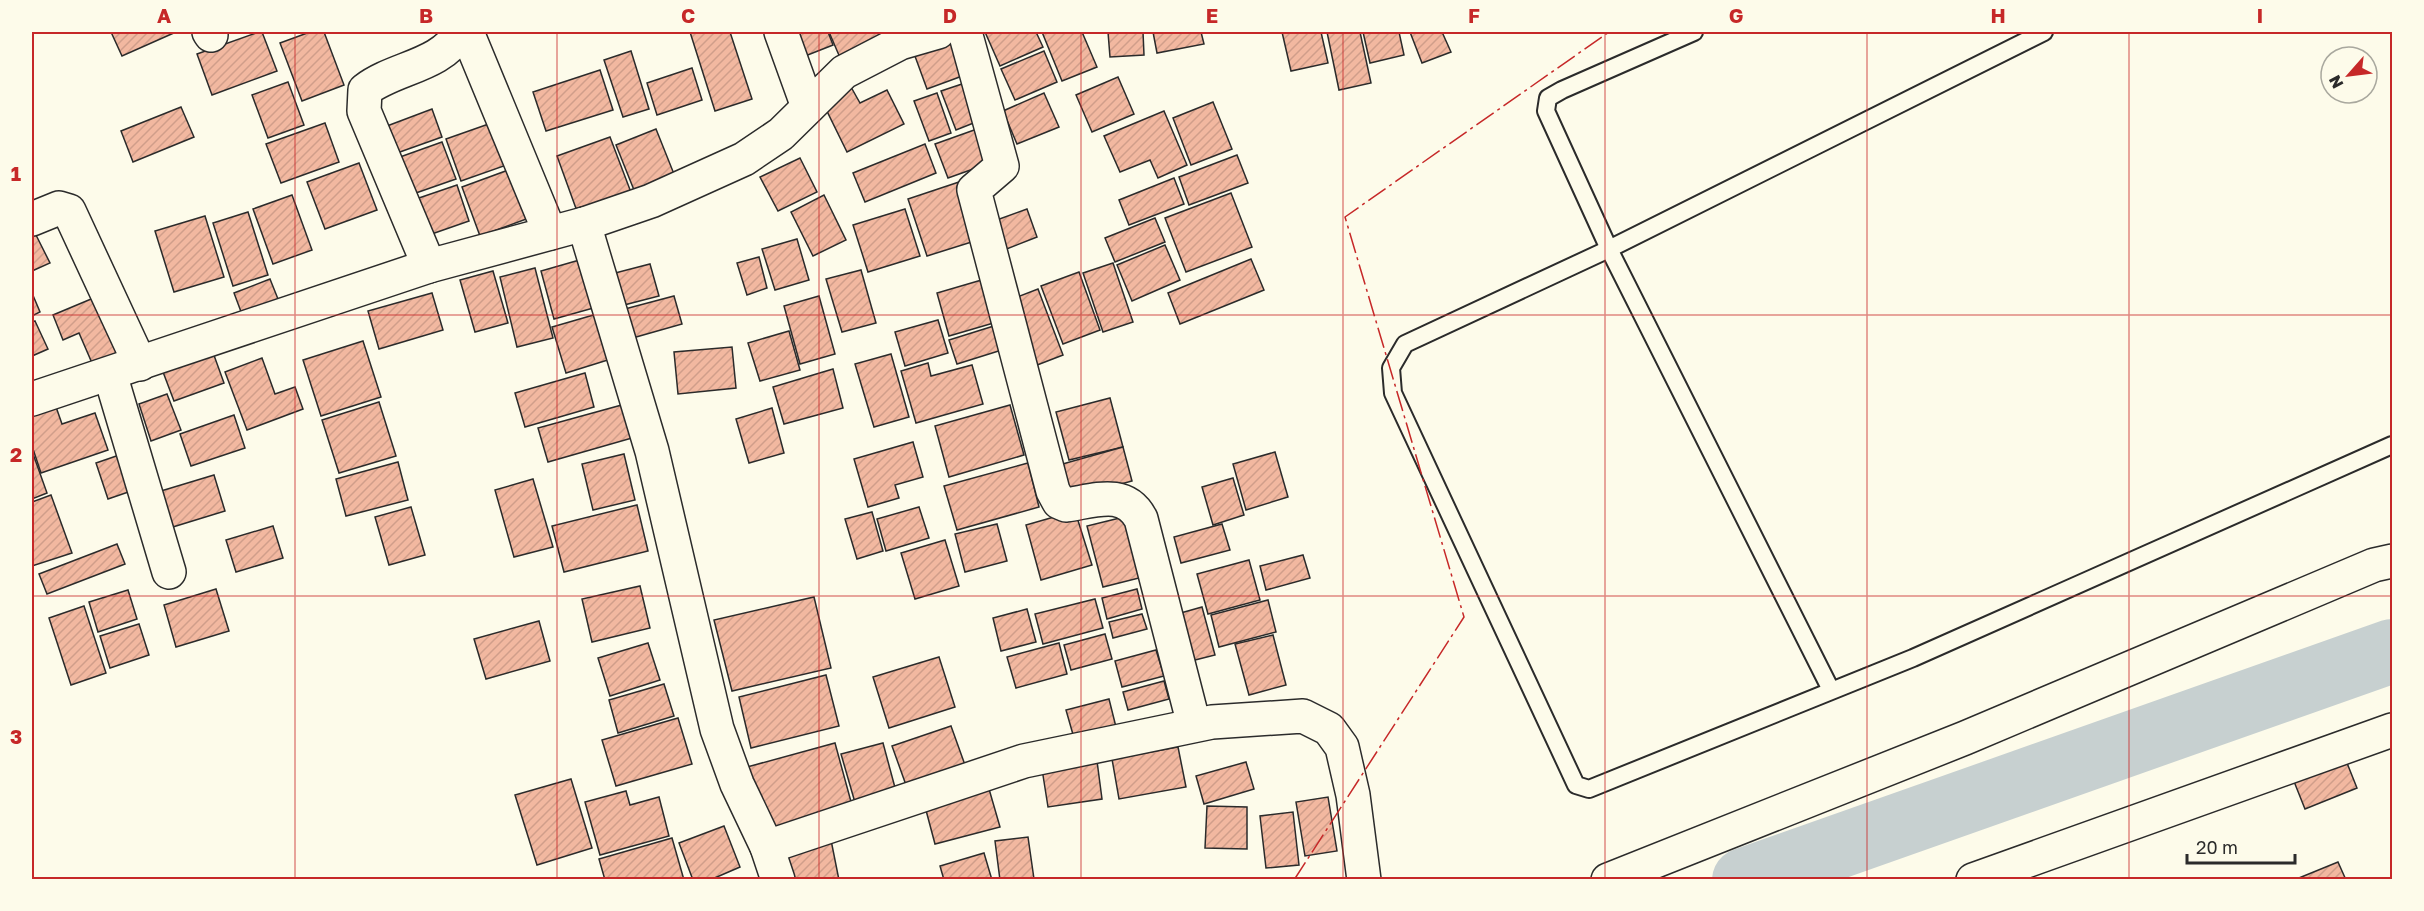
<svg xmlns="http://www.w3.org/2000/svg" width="2424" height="911" font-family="'Golos Text',sans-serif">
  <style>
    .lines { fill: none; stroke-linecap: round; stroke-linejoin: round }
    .river { stroke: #c7d0d0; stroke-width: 64 }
    .building { fill: url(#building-hatch); stroke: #2b2b2b; stroke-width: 1.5 }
    .service-casing { stroke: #2b2b2b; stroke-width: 20 }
    .minor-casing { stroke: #2b2b2b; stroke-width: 36 }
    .service { stroke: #fdfbea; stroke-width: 16 }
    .minor { stroke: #fdfbea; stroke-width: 33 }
    .power { stroke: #c62828; stroke-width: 1.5; stroke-dasharray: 21 4.5 3 4.5; stroke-linecap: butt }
    .grid { fill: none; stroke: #c62828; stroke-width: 1.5; stroke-opacity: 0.55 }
    .neatline { fill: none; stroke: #c62828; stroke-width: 2 }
    .grid-label { font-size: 20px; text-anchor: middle; font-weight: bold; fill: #c62828 }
  </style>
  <defs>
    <pattern id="building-hatch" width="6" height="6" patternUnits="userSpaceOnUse" patternTransform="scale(1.5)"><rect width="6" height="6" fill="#f2b8a0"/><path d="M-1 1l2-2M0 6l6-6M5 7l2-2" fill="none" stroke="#d09e8a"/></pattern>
  </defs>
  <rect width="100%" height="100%" fill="#fdfbea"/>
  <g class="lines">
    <polyline class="river" points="1744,880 2392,651"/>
  </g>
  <g class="building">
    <polygon points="111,32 176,32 122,56"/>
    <polygon points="259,32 262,32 277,71 212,95 197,54"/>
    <polygon points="310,32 324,32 344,85 302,101 280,43"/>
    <polygon points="690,32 730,32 752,99 715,111"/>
    <polygon points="784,32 828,32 833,45 795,60"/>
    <polygon points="829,32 888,32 841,60"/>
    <polygon points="985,32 1036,32 1043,47 1000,66"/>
    <polygon points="1042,32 1082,32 1097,67 1062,81"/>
    <polygon points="1108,32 1143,32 1144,55 1110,57"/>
    <polygon points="1153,32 1201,32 1204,44 1157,53"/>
    <polygon points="1282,32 1321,32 1328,63 1291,71"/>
    <polygon points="1327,32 1360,32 1371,83 1339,90"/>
    <polygon points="1363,32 1399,32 1404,55 1370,63"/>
    <polygon points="1410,32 1442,32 1451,52 1422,63"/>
    <polygon points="950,34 965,75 927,89 912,48"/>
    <polygon points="631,51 649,109 623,117 604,60"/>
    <polygon points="1044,51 1057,82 1015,100 1001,69"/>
    <polygon points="692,68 702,100 657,115 647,83"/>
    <polygon points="600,70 613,110 546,131 533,92"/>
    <polygon points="1118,77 1134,114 1092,132 1076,95"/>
    <polygon points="288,82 304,125 268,138 252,95"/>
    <polygon points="962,84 976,122 956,130 941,91"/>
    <polygon points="851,87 860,103 887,90 904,124 847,152 822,101"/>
    <polygon points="937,93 951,133 929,141 914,101"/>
    <polygon points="1044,93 1059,127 1017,144 1003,111"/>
    <polygon points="1213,102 1232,149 1191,165 1173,118"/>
    <polygon points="181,107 194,137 133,162 121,131"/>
    <polygon points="432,109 442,137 397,153 387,126"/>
    <polygon points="1164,111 1187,165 1158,178 1150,160 1120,172 1104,136"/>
    <polygon points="500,120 515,162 461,181 446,139"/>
    <polygon points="325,123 339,162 281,183 266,144"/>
    <polygon points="656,129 676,179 636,195 616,145"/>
    <polygon points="977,129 990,163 948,178 935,144"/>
    <polygon points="610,137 632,195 578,214 557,156"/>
    <polygon points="442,142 456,179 413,194 400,157"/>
    <polygon points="925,144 936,173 865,202 853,173"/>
    <polygon points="1237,155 1248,183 1189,205 1179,177"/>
    <polygon points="800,158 817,192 778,211 760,177"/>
    <polygon points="359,163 377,210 325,229 307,182"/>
    <polygon points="511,169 529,218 480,236 462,187"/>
    <polygon points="1174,178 1184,204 1129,225 1119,200"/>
    <polygon points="959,182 978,240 927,256 908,199"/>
    <polygon points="457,185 469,221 426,236 413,200"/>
    <polygon points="1231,193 1252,247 1186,272 1165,218"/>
    <polygon points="292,195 312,250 273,264 253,209"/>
    <polygon points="824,195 846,240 813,256 791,212"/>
    <polygon points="905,209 920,256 868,272 853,225"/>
    <polygon points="1027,209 1037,237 1004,250 994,221"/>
    <polygon points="248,212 268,275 233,286 213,223"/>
    <polygon points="205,216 224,277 174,292 155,231"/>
    <polygon points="1155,218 1165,242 1115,262 1105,238"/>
    <polygon points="35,233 50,263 32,271 32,234"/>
    <polygon points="797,239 809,280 775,290 762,249"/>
    <polygon points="1165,245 1180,280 1132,301 1117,265"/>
    <polygon points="759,257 767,288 747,295 737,263"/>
    <polygon points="583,259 597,307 554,319 541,271"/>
    <polygon points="1251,259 1264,290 1180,324 1168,293"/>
    <polygon points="1113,263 1133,322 1103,332 1083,273"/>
    <polygon points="650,264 659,296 624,305 615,273"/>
    <polygon points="535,268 553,338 517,347 500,277"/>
    <polygon points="861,270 876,323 842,332 826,279"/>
    <polygon points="493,271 508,323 475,332 460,280"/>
    <polygon points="1079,272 1100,330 1063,344 1041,286"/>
    <polygon points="270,279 280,304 243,317 234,293"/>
    <polygon points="985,279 997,322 949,336 937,293"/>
    <polygon points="1038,289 1063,355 1032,367 1007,301"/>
    <polygon points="32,293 40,312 32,316"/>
    <polygon points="432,293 443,330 379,349 368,311"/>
    <polygon points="103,294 126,349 92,363 79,333 63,340 53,315"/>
    <polygon points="674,296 682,324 629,339 621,310"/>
    <polygon points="819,296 835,354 800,364 784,306"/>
    <polygon points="597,314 611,359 566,373 552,327"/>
    <polygon points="938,320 948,353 905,366 895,332"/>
    <polygon points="35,321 48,349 32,356 32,322"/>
    <polygon points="997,325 1005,349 957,364 949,340"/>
    <polygon points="789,331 800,370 760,381 748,343"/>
    <polygon points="363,341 381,397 321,416 303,360"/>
    <polygon points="211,347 224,383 174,401 160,364"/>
    <polygon points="732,347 736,388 678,394 674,352"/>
    <polygon points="891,354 909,417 874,427 855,364"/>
    <polygon points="262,358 275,394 295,387 303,409 247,430 225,372"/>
    <polygon points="928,363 931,376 972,365 983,404 916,423 901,371"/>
    <polygon points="833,369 843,408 784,424 773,387"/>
    <polygon points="585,373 594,407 525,427 515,393"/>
    <polygon points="167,394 181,430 151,441 139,404"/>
    <polygon points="1110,398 1123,447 1069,460 1056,412"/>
    <polygon points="379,402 396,456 339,473 322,420"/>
    <polygon points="629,403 639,436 548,462 538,428"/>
    <polygon points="55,404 62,424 95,413 108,450 41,473 32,446 32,412"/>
    <polygon points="1010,405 1024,455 949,477 935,426"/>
    <polygon points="772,408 784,453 749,463 736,419"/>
    <polygon points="234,415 245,448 191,466 180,434"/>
    <polygon points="913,442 923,477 895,485 899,498 868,507 854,459"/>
    <polygon points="1123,447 1132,481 1069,498 1059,465"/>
    <polygon points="32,451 47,493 32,499"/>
    <polygon points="128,452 140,488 108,499 96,463"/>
    <polygon points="1275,452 1288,497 1246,510 1233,464"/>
    <polygon points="624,454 635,500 593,510 582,464"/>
    <polygon points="398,462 408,500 346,516 336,479"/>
    <polygon points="1028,463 1039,507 957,530 944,486"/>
    <polygon points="214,475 225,511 163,530 151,494"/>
    <polygon points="1233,478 1244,515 1213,525 1202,487"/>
    <polygon points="533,479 553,547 514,557 495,490"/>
    <polygon points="51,495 72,553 32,566 32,502"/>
    <polygon points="637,505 648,551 564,572 552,526"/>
    <polygon points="411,507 425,555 389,565 375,517"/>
    <polygon points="919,507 929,538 886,551 877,519"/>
    <polygon points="1075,511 1092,565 1041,580 1026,525"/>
    <polygon points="872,512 883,551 857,559 845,519"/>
    <polygon points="1128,516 1143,577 1103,587 1087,526"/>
    <polygon points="997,524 1007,561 965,572 955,534"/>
    <polygon points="1222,524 1230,550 1181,563 1174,537"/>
    <polygon points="273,526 283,558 236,572 226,540"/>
    <polygon points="945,540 959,586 915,599 901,553"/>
    <polygon points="117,544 125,564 47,594 39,574"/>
    <polygon points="1303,555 1310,578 1266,590 1260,566"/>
    <polygon points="1249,560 1260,600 1208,614 1197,574"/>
    <polygon points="640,586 650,628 592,642 582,599"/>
    <polygon points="216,589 229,631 176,647 164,605"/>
    <polygon points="1137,589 1142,609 1107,619 1102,598"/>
    <polygon points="128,590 137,619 98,632 89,602"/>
    <polygon points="814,597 831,668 732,691 714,620"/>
    <polygon points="1095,599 1103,628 1043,644 1035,614"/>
    <polygon points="1268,600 1276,632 1219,647 1211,615"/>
    <polygon points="84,606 106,673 71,685 49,618"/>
    <polygon points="1202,607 1215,655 1183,663 1170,616"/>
    <polygon points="1027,609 1036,642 1001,651 993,618"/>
    <polygon points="1142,614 1147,629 1113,638 1109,622"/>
    <polygon points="539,621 550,661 486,679 474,639"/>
    <polygon points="139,624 149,655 110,668 100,636"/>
    <polygon points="1105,634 1112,659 1071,670 1064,645"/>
    <polygon points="1273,635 1286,685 1249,695 1235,644"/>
    <polygon points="648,643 660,680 610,696 598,658"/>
    <polygon points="1059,643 1067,674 1016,688 1007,657"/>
    <polygon points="1156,650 1164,676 1122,687 1115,661"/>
    <polygon points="939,657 955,707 889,728 873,677"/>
    <polygon points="826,675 839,726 751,748 739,697"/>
    <polygon points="1164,681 1169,699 1128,710 1123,692"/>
    <polygon points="664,684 674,716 618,733 609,700"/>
    <polygon points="1109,699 1116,727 1074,738 1066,710"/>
    <polygon points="678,718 692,764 616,786 602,740"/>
    <polygon points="951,726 965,765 906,785 892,746"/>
    <polygon points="835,743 853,809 764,832 747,767"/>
    <polygon points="883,743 897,795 856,806 841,754"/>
    <polygon points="1178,747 1186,787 1119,799 1112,759"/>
    <polygon points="2343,753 2357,788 2305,809 2291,774"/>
    <polygon points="1097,761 1102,799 1048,807 1042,769"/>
    <polygon points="1246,762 1254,789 1204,804 1196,776"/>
    <polygon points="571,779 592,848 537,865 515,795"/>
    <polygon points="987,782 1000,827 935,844 923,799"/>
    <polygon points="626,791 630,805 659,797 669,836 600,855 585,802"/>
    <polygon points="1328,797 1337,851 1305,856 1296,802"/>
    <polygon points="1207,806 1247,807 1247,849 1205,848"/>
    <polygon points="1293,812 1299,865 1266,868 1260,816"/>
    <polygon points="724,826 740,867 710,880 693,880 679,843"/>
    <polygon points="830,835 839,880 792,880 785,844"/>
    <polygon points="1028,837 1034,879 1000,880 995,841"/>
    <polygon points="672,838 684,880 605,880 599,859"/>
    <polygon points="984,853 992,880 944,880 940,866"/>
    <polygon points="2338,862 2346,880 2294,880"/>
  </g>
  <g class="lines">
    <g class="service-casing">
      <g id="service">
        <polyline points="1694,32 1562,90 1548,98 1546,111 1609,249 1831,690"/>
        <polyline points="2044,32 1609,249 1405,344 1391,368 1393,393 1576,785 1589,789 1913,658 2392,445"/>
      </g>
    </g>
    <g class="minor-casing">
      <g id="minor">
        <polyline points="209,32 211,35"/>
        <polyline points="467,32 550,233"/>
        <polyline points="781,32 808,107"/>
        <path d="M965 32 1002 166 974 190 1053 491 1059 502 1066 505C1094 501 1125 488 1141 519L1194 725"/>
        <polyline points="32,219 59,208 69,211 140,364"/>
        <polyline points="584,224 652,451 717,729 737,784 767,847 778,880"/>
        <path d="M429 266 364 111 365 90C395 67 440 67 461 32"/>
        <polyline points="110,374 169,572"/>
        <polyline points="32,399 429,266 584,224 651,201 744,159 781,134 844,72 900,43 938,32"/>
        <polyline points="767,847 1024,761 1212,722 1303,716 1329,729 1342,747 1353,795 1364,880"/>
        <polyline points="1608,880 1965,738 2374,565 2392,561"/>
        <polyline points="1973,880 2392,730"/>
      </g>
    </g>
    <use href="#service" class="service"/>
    <use href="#minor" class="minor"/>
    <polyline class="power" points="1294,880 1464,617 1345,217 1609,32"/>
  </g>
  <path class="grid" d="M295 32V880M557 32V880M819 32V880M1081 32V880M1343 32V880M1605 32V880M1867 32V880M2129 32V880M32 315H2392M32 596H2392"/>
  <rect width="2424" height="911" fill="none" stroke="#fdfbea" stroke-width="66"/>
  <g transform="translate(2349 75) rotate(242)"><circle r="28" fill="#fdfbea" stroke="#a9a89e" stroke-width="1.5"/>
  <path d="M0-4.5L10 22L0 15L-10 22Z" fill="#c62828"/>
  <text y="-9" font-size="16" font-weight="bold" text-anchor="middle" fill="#2b2b2b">N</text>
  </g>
  <path d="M2187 854v9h108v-9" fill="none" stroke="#2b2b2b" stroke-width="3"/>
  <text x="2196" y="854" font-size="18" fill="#2b2b2b" stroke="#fdfbea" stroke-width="4.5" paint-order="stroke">20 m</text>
  <rect x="33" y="33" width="2358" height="845" class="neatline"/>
  <g class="grid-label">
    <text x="164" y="23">A</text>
    <text x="426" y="23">B</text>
    <text x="688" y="23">C</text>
    <text x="950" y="23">D</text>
    <text x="1212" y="23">E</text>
    <text x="1474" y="23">F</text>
    <text x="1736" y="23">G</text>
    <text x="1998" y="23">H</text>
    <text x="2260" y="23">I</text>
    <text x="16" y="181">1</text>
    <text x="16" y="462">2</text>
    <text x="16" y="744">3</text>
  </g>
</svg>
